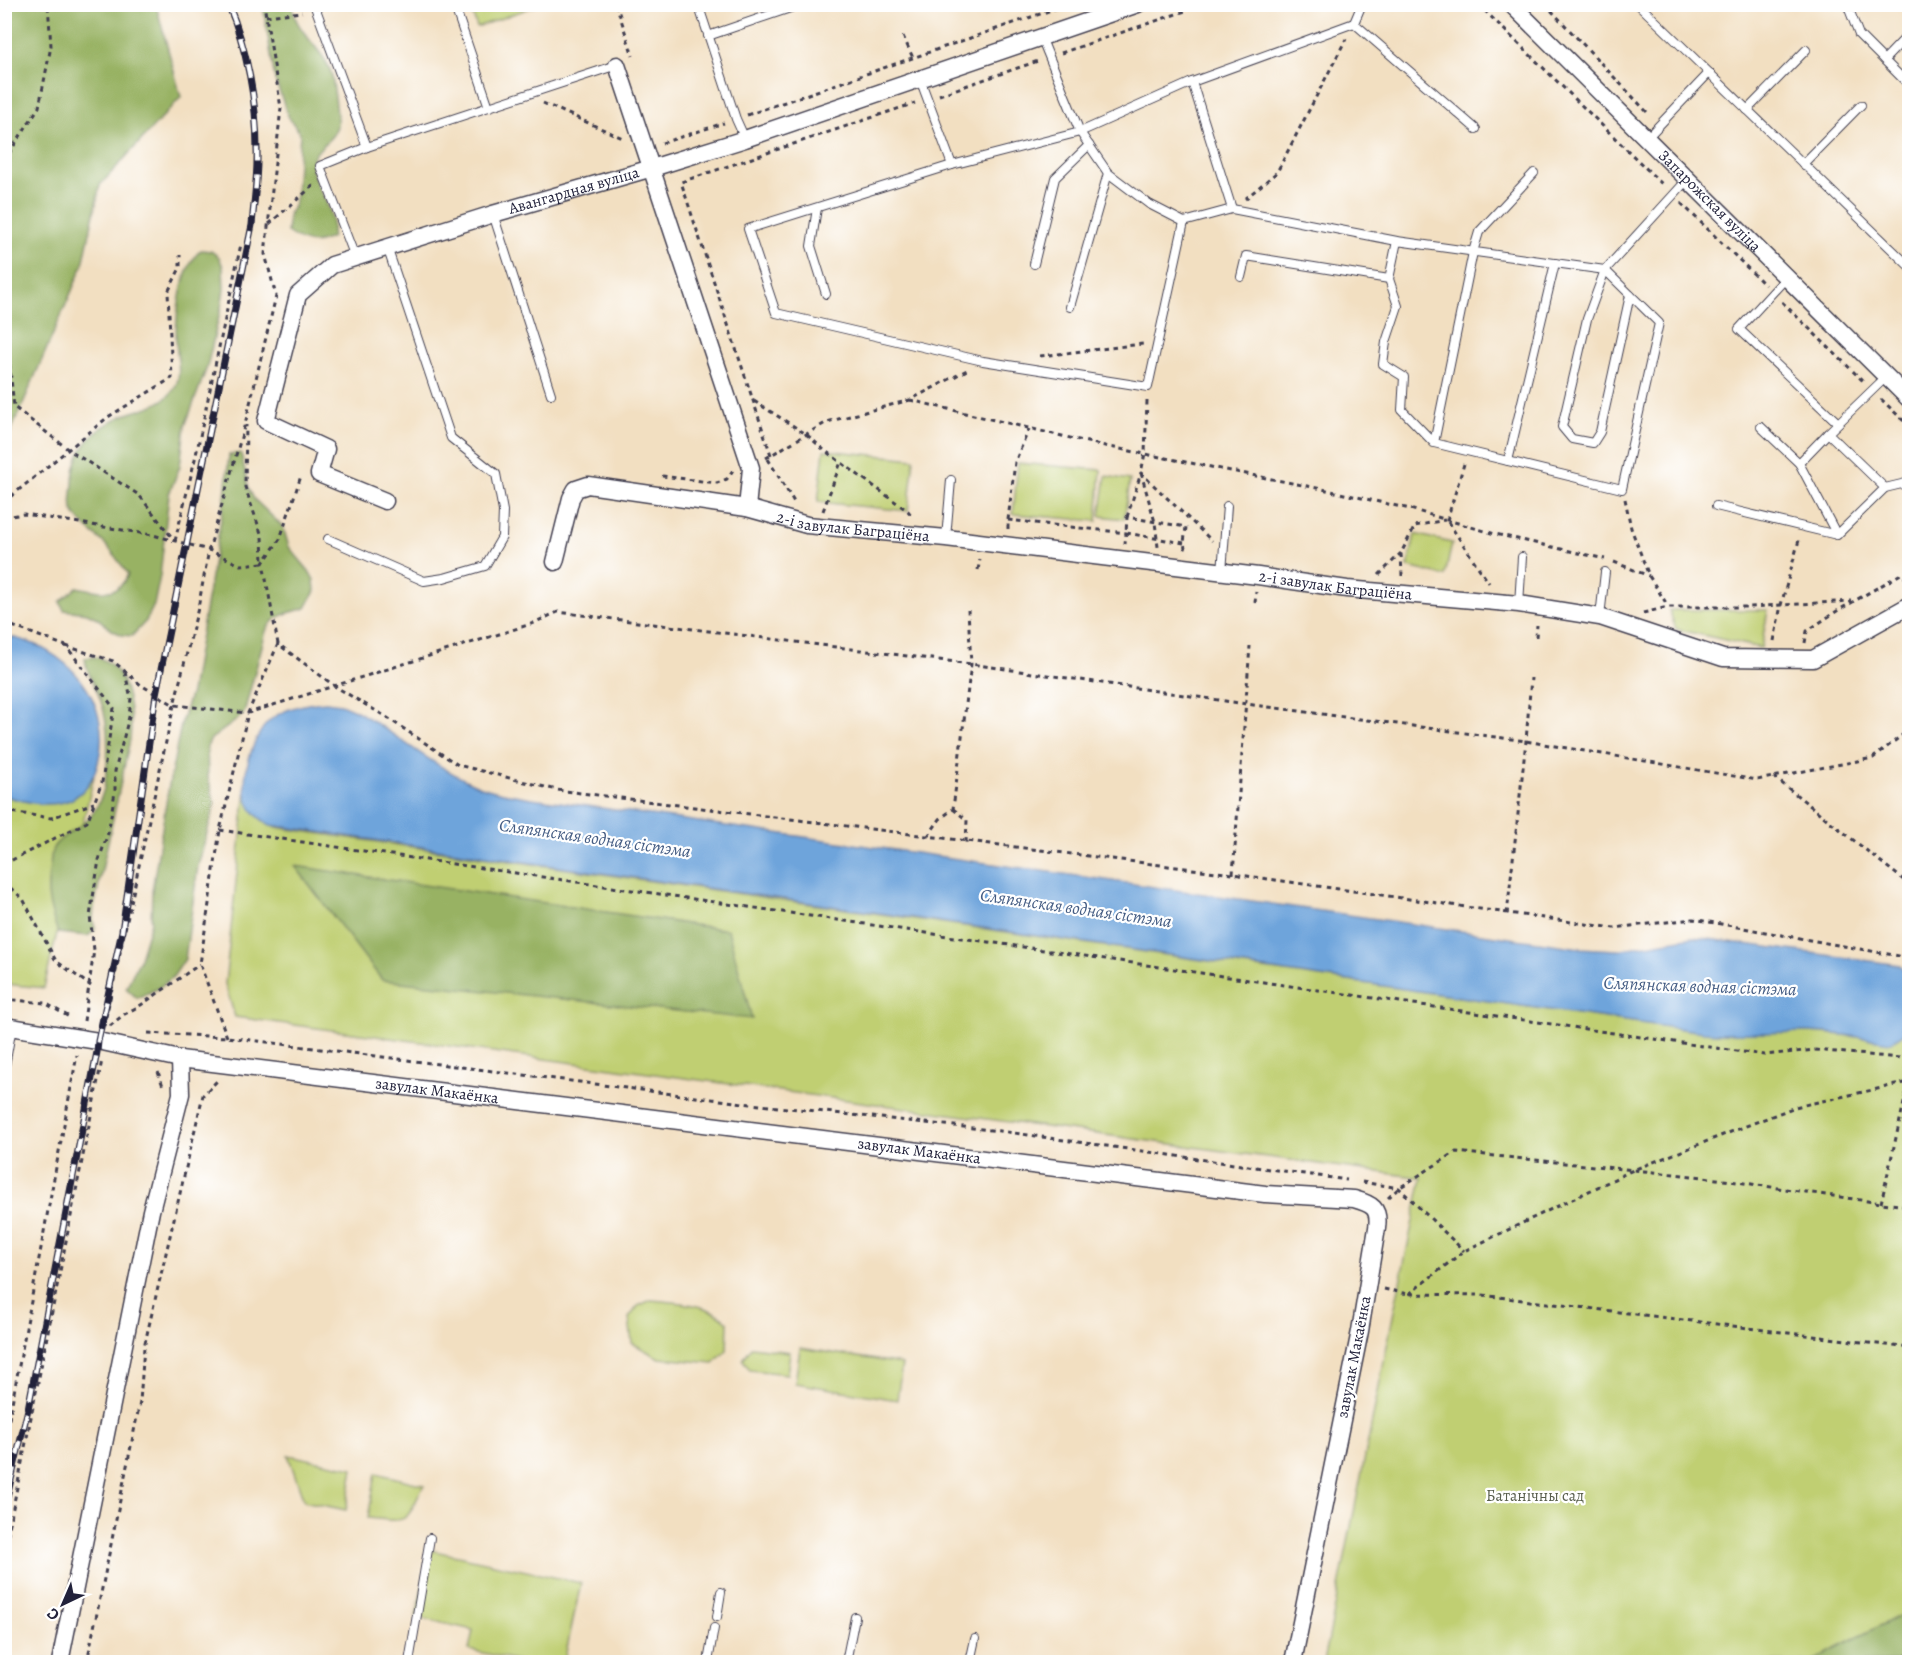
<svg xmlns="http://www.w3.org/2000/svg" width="1914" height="1667" font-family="Alegreya,serif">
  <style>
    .green { fill: #c0cf72; stroke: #717856; stroke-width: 1.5 }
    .forest { fill: #98b264; stroke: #5d6a50; stroke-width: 1.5 }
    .water { fill: #6ea4db; stroke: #48638b; stroke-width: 1.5 }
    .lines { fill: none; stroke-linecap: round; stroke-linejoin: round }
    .service-casing { stroke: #413e4f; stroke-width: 10 }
    .minor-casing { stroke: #413e4f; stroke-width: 19 }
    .path { stroke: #413e4f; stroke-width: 3; stroke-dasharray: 4.5 4.5; stroke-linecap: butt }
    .service { stroke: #fff; stroke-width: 8 }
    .minor { stroke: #fff; stroke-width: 16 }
    .rail-casing { stroke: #22223b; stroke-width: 7 }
    .rail { stroke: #fff; stroke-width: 4.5; stroke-dasharray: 14; stroke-linecap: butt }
    .labels { text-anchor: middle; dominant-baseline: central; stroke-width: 4.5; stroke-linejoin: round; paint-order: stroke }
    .street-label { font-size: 16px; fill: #22223b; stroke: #fff }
    .park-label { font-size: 16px; fill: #595f4e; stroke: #fff }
    .water-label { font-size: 18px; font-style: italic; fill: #445c83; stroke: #fff }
  </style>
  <rect width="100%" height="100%" fill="#fff"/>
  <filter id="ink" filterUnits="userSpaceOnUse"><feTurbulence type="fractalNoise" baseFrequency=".0167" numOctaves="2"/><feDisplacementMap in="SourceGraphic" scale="12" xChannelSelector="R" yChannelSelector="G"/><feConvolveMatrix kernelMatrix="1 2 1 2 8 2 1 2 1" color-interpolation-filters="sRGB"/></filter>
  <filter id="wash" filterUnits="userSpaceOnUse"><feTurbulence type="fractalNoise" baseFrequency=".008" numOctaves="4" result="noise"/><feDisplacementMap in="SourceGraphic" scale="24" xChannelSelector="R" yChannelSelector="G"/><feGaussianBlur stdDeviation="1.35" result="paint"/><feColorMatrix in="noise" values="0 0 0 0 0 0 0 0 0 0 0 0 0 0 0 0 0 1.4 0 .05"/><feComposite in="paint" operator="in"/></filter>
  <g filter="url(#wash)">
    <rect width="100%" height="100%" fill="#f2dfc1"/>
    <g class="green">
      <polygon points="469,4 538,4 538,5 477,27"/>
      <polygon points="824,450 914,459 908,511 818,502"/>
      <polygon points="1018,463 1101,470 1097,521 1013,514"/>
      <polygon points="1106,476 1130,480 1124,519 1100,516"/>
      <polygon points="1415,534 1452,543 1445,576 1408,567"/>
      <polygon points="1669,610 1768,610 1761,648 1676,629"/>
      <path d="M94 776 44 988 5 984V796C41 807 70 810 94 776Z"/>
      <path d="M246 789C249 810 259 823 280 828L1703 1032C1738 1035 1772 1031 1806 1032 1835 1033 1863 1038 1891 1042L1909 1030V1662H1324L1394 1311 1422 1178 235 1017 225 984Z"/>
      <path d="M651 1300C679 1303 707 1302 728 1322L727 1350 714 1363 659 1358 632 1343 629 1318 638 1306Z"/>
      <polygon points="751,1347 790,1352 787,1374 750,1370 743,1360"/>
      <polygon points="800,1348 902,1364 897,1400 795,1383"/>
      <polygon points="288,1455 353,1468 346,1510 304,1501"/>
      <path d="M376 1473 424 1485C404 1523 412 1523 368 1518Z"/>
      <polygon points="430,1550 581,1583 564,1662 524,1662 469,1650 473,1630 416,1617"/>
    </g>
    <g class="forest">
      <polygon points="5,4 156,5 181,97 100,185 83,265 5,445"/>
      <path d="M263 5H293C292 30 326 50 332 76 333 85 339 118 337 126 334 142 309 150 312 168 314 184 327 199 331 215 333 221 332 230 332 237 313 247 303 243 287 232L289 213 294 206 296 195 300 133 289 118 275 80Z"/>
      <path d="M201 250 211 251 219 257 223 267 224 289 221 308 207 367 185 426 180 466 169 494 160 576 154 605 146 621 132 636 122 635 112 630 97 618 87 613 64 610 60 602 77 587C98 591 118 599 128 574 121 565 114 554 106 545 96 535 77 523 72 508 70 501 73 489 73 481 74 450 95 428 122 416 141 408 167 406 176 385 182 372 176 354 176 340 176 314 181 267 201 250Z"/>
      <path d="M241 453 249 489 254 499 283 527 289 547 309 571 314 580 315 591 306 608C289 613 274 614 266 631L244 713 237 720 211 739 207 747 208 778 215 804 198 866 185 959 173 977 157 989 137 998 126 988 139 961 151 922 152 891 169 785 182 720 191 692 225 496 229 455Z"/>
      <path d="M95 657C128 663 133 713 130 740L94 907 93 919 95 929 88 936 58 933C49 907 45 893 50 866 51 861 51 853 53 848 60 836 75 831 85 822 95 813 104 795 105 782 109 754 110 723 99 696 94 683 86 673 85 658Z"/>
      <polygon points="295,866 728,930 752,1019 382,980"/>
      <polygon points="1909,1611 1909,1662 1813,1662 1828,1652"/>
    </g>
    <g class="water">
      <path d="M5 636C65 645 115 700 98 763 94 778 86 791 72 799 51 809 25 802 5 796Z"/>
      <path d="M326 702 341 704 355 710C395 733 431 765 474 784 492 792 513 795 532 798L1580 948 1617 950 1693 937 1900 965 1909 976V1030L1891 1042C1863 1038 1835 1032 1807 1032 1772 1032 1738 1035 1703 1032L270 825C260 819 252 813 248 802 239 778 253 732 274 717 289 707 308 703 326 702Z"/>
    </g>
  </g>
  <g filter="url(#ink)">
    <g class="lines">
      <g class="service-casing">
        <g id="service">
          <polyline points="314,4 367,147"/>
          <polyline points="454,4 489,107"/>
          <polyline points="698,4 736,119 745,139"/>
          <polyline points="1638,4 1910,267"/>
          <polyline points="1847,4 1859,35 1884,60"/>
          <polyline points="1354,23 1362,4"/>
          <polyline points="1910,33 1884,60 1910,86"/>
          <polyline points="708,36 802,4"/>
          <polyline points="1041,37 1080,132 1108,173 1149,204 1184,222 1232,209 1397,241"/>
          <polyline points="920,79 952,165"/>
          <polyline points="1192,82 1232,209"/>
          <polyline points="1747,110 1806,50"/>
          <polyline points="1646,139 1709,73"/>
          <polyline points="1803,164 1861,105"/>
          <polyline points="817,208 811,246 826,294"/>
          <polyline points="493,214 551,394"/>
          <polyline points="1184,222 1148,387 983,361 776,313 748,229 952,165 1080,132 1192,82 1354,23 1476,129"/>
          <polyline points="355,257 320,166 367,147 617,65"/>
          <polyline points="1034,264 1055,178 1089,145"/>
          <polyline points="1241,277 1246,256 1389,279"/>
          <polyline points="1786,278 1739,329 1838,423"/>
          <polyline points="1630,295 1600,432 1593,443 1572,439 1562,427 1587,319 1605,270 1687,180"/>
          <polyline points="1070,307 1108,173"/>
          <polyline points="1761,427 1799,463 1837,535"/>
          <polyline points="1434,443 1402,410 1404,377 1383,364 1386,342 1398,306 1389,279 1397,241 1605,270 1659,323 1622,489 1434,443 1473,252 1479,232 1534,173"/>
          <polyline points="1508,461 1555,263"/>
          <polyline points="1799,463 1828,433"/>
          <polyline points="1885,488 1910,482"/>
          <polyline points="1716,506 1837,535 1885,488 1828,433 1886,377"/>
          <polyline points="946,538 951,480"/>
          <polyline points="328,539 424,581 444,578 485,566 502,537 503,511 496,474 451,438 387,247"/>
          <polyline points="1222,572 1227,506"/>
          <polyline points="1519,604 1522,557"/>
          <polyline points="1600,617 1605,572"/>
          <polyline points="4,1071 12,1027"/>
          <polyline points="717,1617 721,1592"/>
          <polyline points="409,1662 430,1538"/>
          <polyline points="708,1662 714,1628"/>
          <polyline points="846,1662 855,1617"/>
          <polyline points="970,1662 975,1639"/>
          <polyline points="1085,1662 1085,1660"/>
        </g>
      </g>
      <g class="minor-casing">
        <g id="minor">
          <path id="s1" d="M1511 4 1910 400"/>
          <polyline points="617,65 751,468 747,508"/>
          <path id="s2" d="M385 501 319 474 326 449 266 421 298 295 332 265 493 214 652 168 745 139 1138 4"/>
          <path id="s3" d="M555 562 571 498 576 489 588 485 747 508 807 525 946 538 1258 576 1347 589 1519 604 1600 617 1723 658 1813 659 1910 605"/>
          <path id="s4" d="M4 1026 98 1041 180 1059 237 1066 1265 1194 1354 1199C1372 1204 1380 1208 1377 1228L1360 1331 1293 1662"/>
          <polyline points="60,1662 151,1211 181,1094 180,1059"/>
        </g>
      </g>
      <g class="path">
        <polyline points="616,4 633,56"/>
        <polyline points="1478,4 1664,186"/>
        <polyline points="1545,4 1647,112"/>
        <polyline points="266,16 302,12"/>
        <polyline points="903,36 913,58"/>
        <polyline points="1061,53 1206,4"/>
        <polyline points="939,95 1038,61"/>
        <polyline points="543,103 625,139"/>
        <polyline points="747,115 1069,4"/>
        <polyline points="662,143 724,123"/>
        <polyline points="4,161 39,107 51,46 48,4"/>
        <polyline points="1245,199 1277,172 1346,39"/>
        <polyline points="1681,203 1765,285"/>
        <polyline points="269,224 314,185"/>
        <polyline points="1782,302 1863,381"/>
        <polyline points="4,338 8,350 14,407 69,450 139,495 174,540"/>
        <polyline points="1040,356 1143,344"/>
        <polyline points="1881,399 1910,427"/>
        <polyline points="910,400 1100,445 1322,489 1410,509 1495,534 1605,559"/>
        <polyline points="754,401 806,434 824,450 908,511 913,517"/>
        <polyline points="1147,401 1145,453 1141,473 1155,522 1158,547"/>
        <polyline points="771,455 681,182 915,103"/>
        <polyline points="766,458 827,422 910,400 967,370"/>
        <polyline points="768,459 794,502"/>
        <polyline points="662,476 717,483 727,479 733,470"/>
        <polyline points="1625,499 1631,528 1649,576 1668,606"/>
        <polyline points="4,502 108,417 172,378 168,292 180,268 180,255"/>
        <polyline points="823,511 841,462"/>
        <polyline points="4,517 24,514 153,535 209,550 240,565 263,563 262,536 245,487 246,425"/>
        <polyline points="1127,517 1141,473 1212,541"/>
        <polyline points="1008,520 1015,462 1029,429"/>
        <polyline points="1447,520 1464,464"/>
        <polyline points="1448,522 1489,583"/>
        <polyline points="1008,529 1008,520 1126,533 1125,544"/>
        <polyline points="175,541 196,455 241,244"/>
        <polyline points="1184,543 1126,533 1127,517 1186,527 1184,543 1186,552"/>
        <polyline points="1614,562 1649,576"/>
        <polyline points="978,570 980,559"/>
        <polyline points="1379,575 1401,553"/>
        <polyline points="1402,576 1401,553 1415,526 1445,520"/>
        <polyline points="1255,603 1256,592"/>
        <polyline points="1643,613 1668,607 1749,607 1851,601"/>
        <polyline points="4,623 66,646 114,708 102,782 87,822 4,864"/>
        <polyline points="1536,637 1537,625"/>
        <polyline points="1774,641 1781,605 1799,540"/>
        <polyline points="1805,643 1807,631 1837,611 1901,574 1908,580 1910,579"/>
        <polyline points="278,644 263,563 280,539 301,476"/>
        <polyline points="66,646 113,661 141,685 174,705 248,713 531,624 558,612 971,664 1246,704 1526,741 1757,780 1873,758 1910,729"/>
        <polyline points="1774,777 1910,885"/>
        <polyline points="953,809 967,820 966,843"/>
        <polyline points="4,811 51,818 94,803"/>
        <polyline points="220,830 1764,1055 1815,1050 1910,1059"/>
        <polyline points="928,836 940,819 953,809 971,664 968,610"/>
        <polyline points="1233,874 1250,646"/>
        <polyline points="4,882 23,899 56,961 91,986"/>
        <polyline points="1507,914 1526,741 1531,678"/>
        <polyline points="4,999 45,1003 71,1018"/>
        <polyline points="84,1021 94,950 90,916 99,860 108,833 115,792 115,771 129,717 131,698 125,673"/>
        <polyline points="104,1026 174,705 198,608 209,550 246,420 276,296 265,254 281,108 264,4"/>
        <polyline points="110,1026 123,1015 141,1005 200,964"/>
        <polyline points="148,1033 227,1037 751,1104 1000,1131 1347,1180"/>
        <polyline points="227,1037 200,964 220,830 248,713 278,644 336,687 383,715 458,765 557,790 1233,874 1614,928 1693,919 1910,958"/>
        <polyline points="158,1072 163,1086"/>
        <polyline points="1362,1182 1399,1188 1464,1251"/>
        <polyline points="1388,1198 1399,1188 1456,1152 1703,1177 1881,1203 1910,1206"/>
        <polyline points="1881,1203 1909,1081"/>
        <polyline points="1384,1289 1408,1294 1482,1295 1910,1348"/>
        <polyline points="1409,1294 1464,1251 1633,1170 1795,1107 1909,1082 1910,1084"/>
        <polyline points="4,1446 77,1055"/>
        <polyline points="4,1553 102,1060"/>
        <polyline points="87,1662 140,1402 144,1347 203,1095 218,1080"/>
        <polyline points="1889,1662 1910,1654"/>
      </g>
      <use href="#service" class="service"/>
      <use href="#minor" class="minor"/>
      <g class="rail-casing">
        <path id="rail" d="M4 1509 28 1409 97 1052 98 1041 122 931 156 694 252 225C254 200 258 175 257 150 257 104 247 47 228 4"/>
      </g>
      <use href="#rail" class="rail"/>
    </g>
  </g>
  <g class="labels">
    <g class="street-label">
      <text stroke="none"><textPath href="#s2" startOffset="592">Авангардная вуліца</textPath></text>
      <text stroke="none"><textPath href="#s1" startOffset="280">Запарожская вуліца</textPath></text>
      <text stroke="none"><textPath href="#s3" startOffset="358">2-і завулак Баграціёна</textPath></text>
      <text stroke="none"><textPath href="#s3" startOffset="844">2-і завулак Баграціёна</textPath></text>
      <text stroke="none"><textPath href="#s4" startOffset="438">завулак Макаёнка</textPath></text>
      <text stroke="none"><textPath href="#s4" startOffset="924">завулак Макаёнка</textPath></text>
      <text transform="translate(1354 1357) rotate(-79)">завулак Макаёнка</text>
    </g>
    <g class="park-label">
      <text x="1535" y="1496">Батанічны сад</text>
    </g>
    <g class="water-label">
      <text transform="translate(595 838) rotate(8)">Сляпянская водная сістэма</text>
      <text transform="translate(1076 908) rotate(8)">Сляпянская водная сістэма</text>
      <text transform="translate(1700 986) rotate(2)">Сляпянская водная сістэма</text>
    </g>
  </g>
  <rect width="1914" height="1667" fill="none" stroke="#fff" stroke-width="24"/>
  <g transform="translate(63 1604) rotate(224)" stroke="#ffffff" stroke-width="4.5" paint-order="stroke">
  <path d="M0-4.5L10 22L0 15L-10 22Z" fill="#22223b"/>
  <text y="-9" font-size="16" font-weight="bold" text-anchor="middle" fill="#22223b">С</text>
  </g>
</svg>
